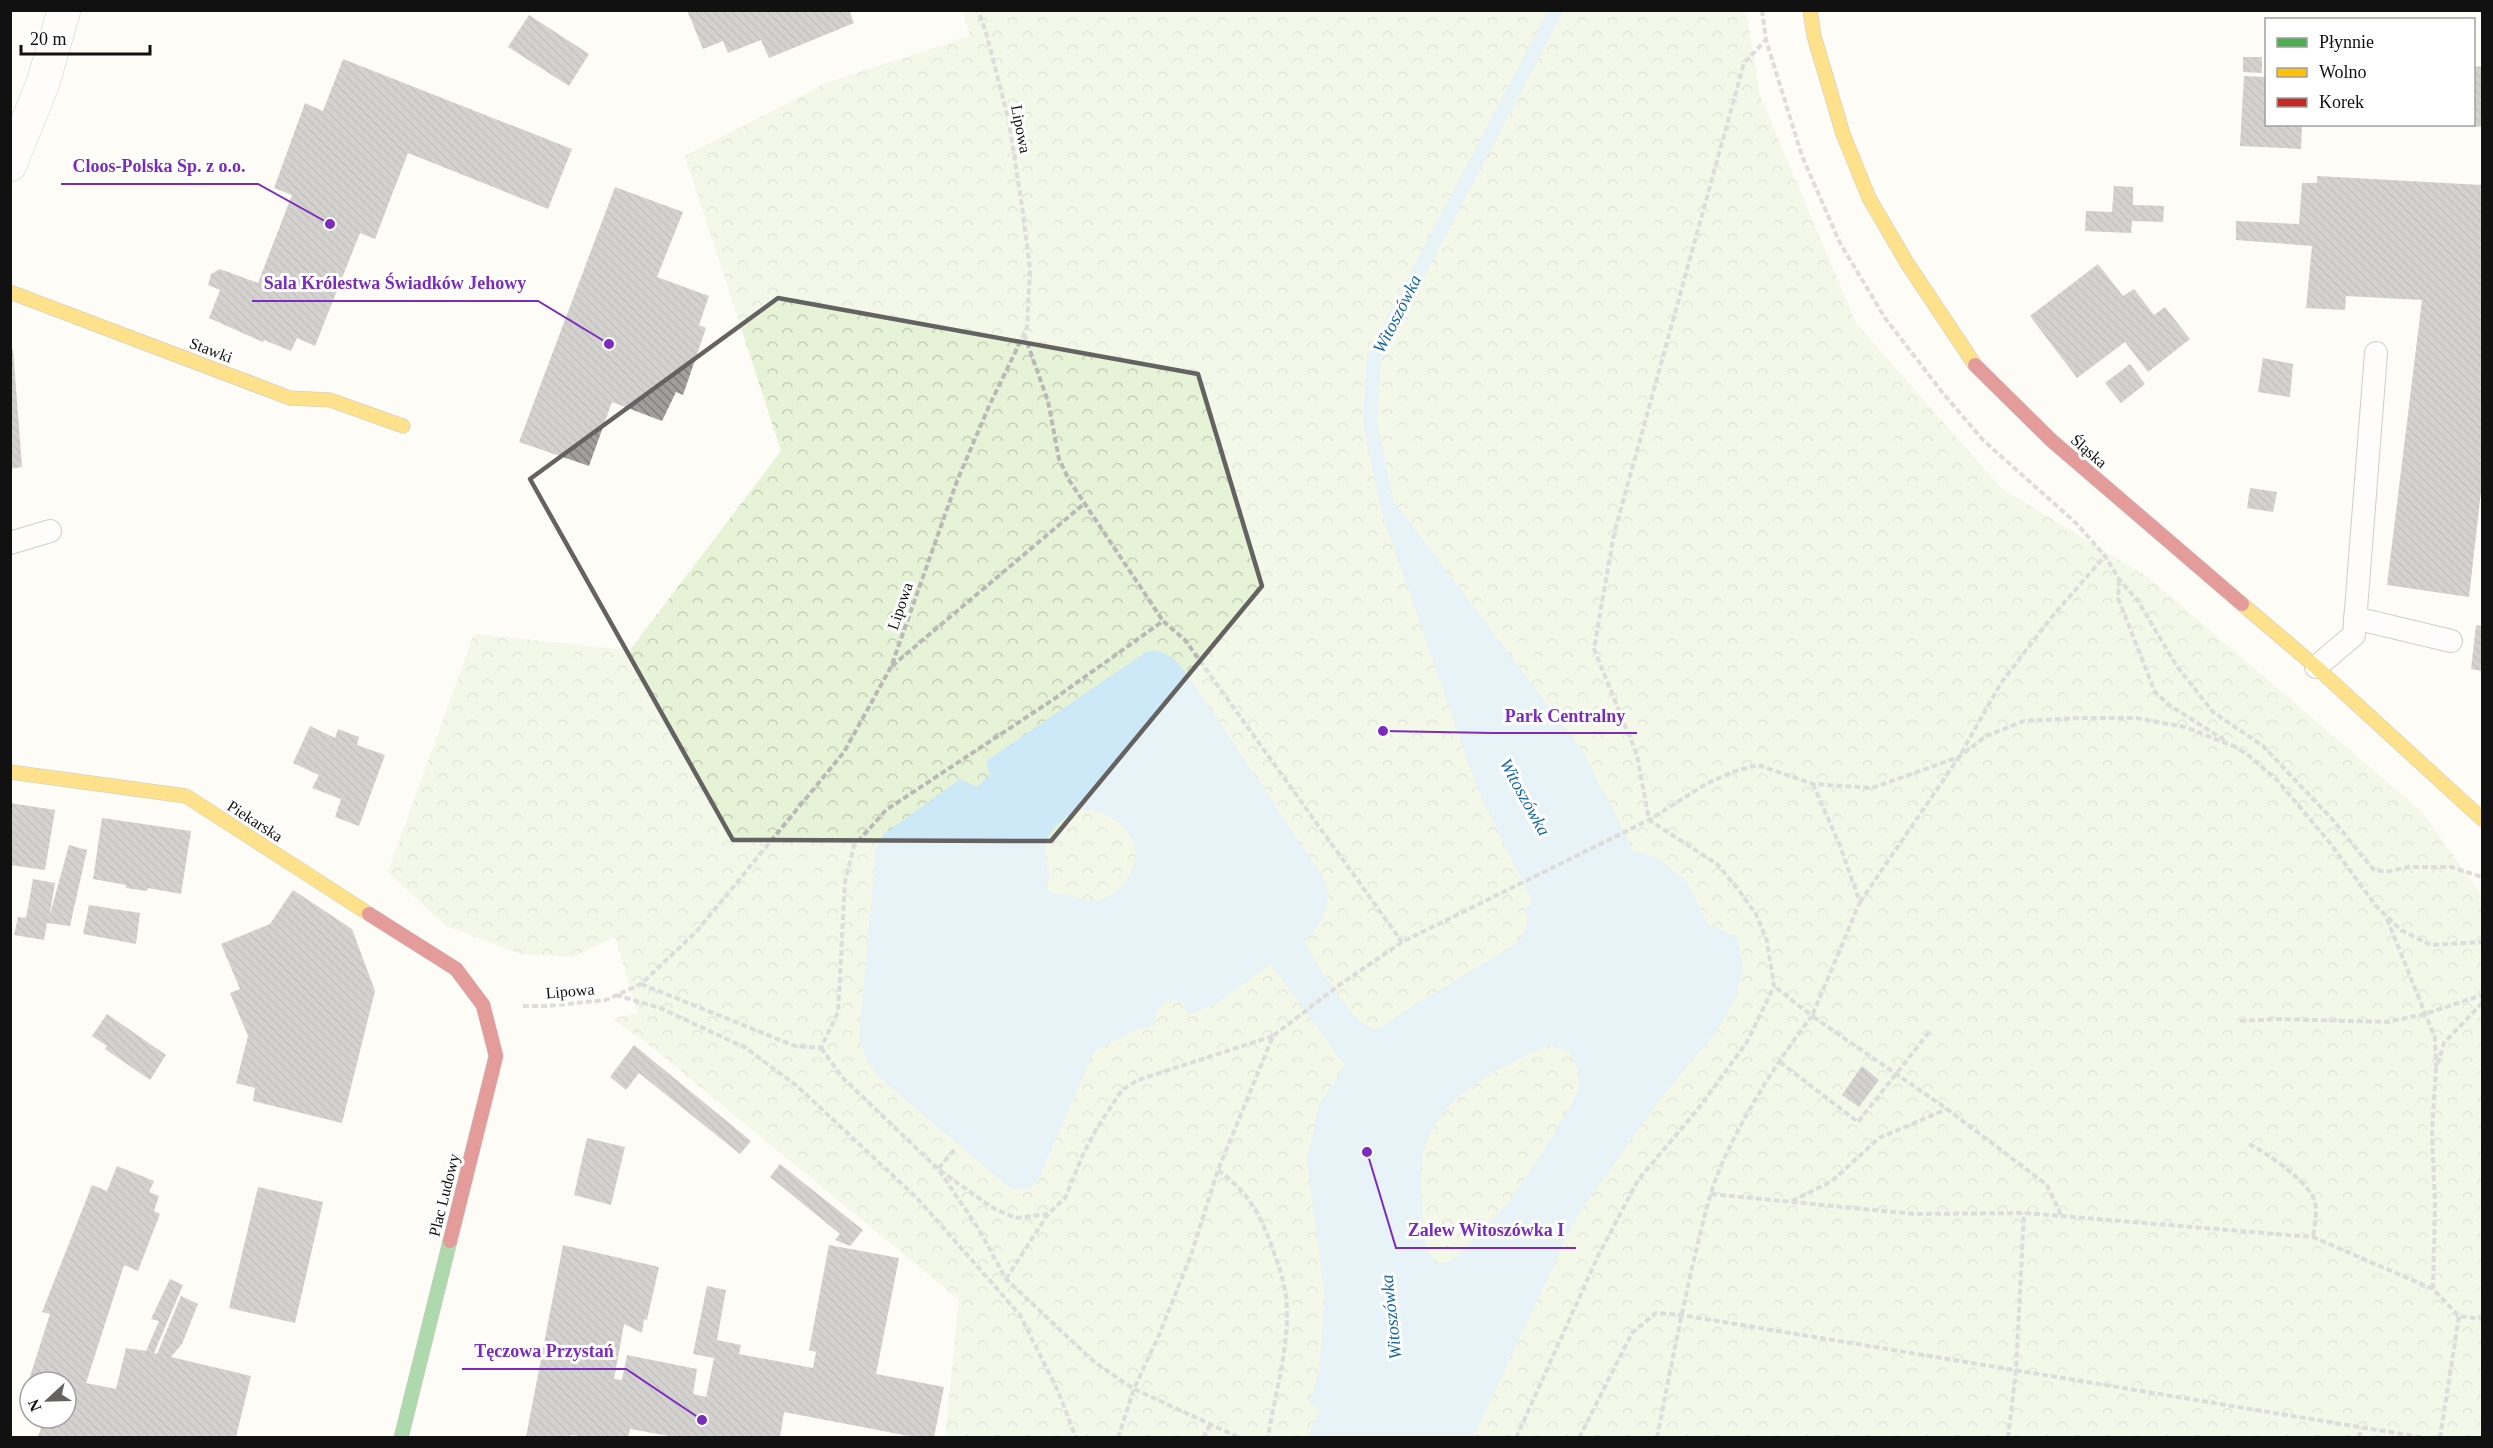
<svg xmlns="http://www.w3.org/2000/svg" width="2493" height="1448" font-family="'Times New Roman',serif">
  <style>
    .park { fill: url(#park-crowns) }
    .water { fill: #cde8f7; fill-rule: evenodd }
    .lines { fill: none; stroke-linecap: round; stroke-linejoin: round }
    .stream { stroke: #cde8f7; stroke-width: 14 }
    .building { fill: url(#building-back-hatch) }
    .lane-casing { stroke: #979795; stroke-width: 24 }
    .street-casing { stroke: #979795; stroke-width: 34 }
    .fast-casing { stroke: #8e8d8b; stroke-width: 15 }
    .slow-casing { stroke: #8e8d8b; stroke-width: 15 }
    .jam-casing { stroke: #8e8d8b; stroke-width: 15 }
    .path { stroke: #b9b9b8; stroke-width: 4; stroke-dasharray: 6 3; stroke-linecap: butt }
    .lane { stroke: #fffffe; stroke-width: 22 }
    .street { stroke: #fffffe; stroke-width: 33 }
    .fast { stroke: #4caf50; stroke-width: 14 }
    .slow { stroke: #ffc107; stroke-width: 14 }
    .jam { stroke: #c62828; stroke-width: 14 }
    .marked { fill: none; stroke: #646362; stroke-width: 4.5; stroke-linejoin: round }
    .labels { text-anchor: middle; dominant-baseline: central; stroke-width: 6; stroke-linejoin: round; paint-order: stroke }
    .street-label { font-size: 16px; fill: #111; stroke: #fff }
    .water-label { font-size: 18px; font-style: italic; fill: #1768a6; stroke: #fff }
    .leader { fill: none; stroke: #7b2cbf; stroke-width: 2 }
    .callout-dot { fill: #7b2cbf; stroke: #fff; stroke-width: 2 }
    .callout-label { font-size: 18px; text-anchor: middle; font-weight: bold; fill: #7b2cbf; stroke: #fff; stroke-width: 6; stroke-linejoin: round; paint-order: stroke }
  </style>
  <defs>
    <pattern id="park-crowns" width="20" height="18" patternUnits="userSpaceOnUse" patternTransform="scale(1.5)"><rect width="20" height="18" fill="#e7f3d7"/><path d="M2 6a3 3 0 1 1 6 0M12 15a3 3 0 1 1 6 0" fill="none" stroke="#c5cfb8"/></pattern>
    <pattern id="building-back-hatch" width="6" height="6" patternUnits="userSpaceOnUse" patternTransform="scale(1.5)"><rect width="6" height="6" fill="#a19f9c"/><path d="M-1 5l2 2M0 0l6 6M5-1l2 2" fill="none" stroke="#82807e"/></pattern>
  </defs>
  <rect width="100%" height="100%" fill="#fdfcf7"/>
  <polygon class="park" points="1197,10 1198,12 1202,10 1746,11 1760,96 1856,323 2001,488 2149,578 2422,812 2482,896 2482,1437 945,1437 959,1300 643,1040 612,1019 638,1013 615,937 573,957 521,954 446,926 388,872 474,634 630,650 781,451 685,156 826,83 970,36 962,11"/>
  <path class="water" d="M1386 501 1396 504 1583 752 1633 850 1658 858 1687 882 1707 923 1738 938 1743 970 1734 1001 1717 1030 1657 1103 1577 1216 1473 1437H1307L1321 1409 1309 1403 1319 1370 1325 1299 1307 1160 1319 1105 1345 1065 1271 964 1214 1005 1188 1014 1184 1004 1176 1000 1165 1001 1155 1014 1156 1025 1137 1029 1094 1051 1036 1184 1024 1189H1011L879 1077 868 1062 859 1037 876 848 884 834 960 779 977 787 990 775 986 761 1146 652C1171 646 1184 671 1197 689L1323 877C1335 904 1321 924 1304 943 1318 965 1351 1022 1374 1030L1385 1025 1401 1013 1516 944C1526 932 1530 924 1525 909L1533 903 1477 788 1380 507ZM1081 810C1113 810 1148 837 1131 873 1126 882 1119 891 1109 896 1084 908 1071 890 1055 895L1047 891 1046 883 1050 877C1037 845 1050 822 1081 810ZM1549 1045 1569 1052 1579 1072V1090L1551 1139 1509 1202 1457 1256 1447 1262 1437 1264C1422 1247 1423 1225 1422 1203 1421 1184 1420 1161 1426 1143 1445 1090 1502 1067 1549 1045Z"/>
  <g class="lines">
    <polyline class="stream" points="1392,516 1386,501 1370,421 1374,357 1556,10"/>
  </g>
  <g class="building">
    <polygon points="687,10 849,10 854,23 769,58 761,40 728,53 723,41 703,49"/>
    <polygon points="529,15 589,54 569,86 508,47"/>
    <polygon points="2243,57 2262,57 2262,73 2243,72"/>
    <polygon points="343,59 572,149 548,209 408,153 375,239 360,233 315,346 297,338 291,351 264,340 263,342 209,318 220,290 208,285 211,274 220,269 258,283 292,195 274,188 305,103 323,111"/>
    <polygon points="2474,66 2482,67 2482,127 2465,126 2466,124 2474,124"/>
    <polygon points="2244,76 2266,77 2266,124 2302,124 2301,149 2240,146"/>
    <polygon points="2317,176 2482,185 2482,483 2469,597 2387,585 2422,300 2346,296 2345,310 2306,308 2312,246 2236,240 2236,221 2299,224 2302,183 2317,183"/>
    <polygon points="2114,186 2133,187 2133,205 2164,206 2163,222 2132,221 2131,233 2085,231 2086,211 2112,212"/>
    <polygon points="615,187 683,212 657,277 709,296 699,325 706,328 683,395 676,392 662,421 612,402 589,466 519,442"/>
    <polygon points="2098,264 2123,296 2134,289 2154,315 2165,307 2190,339 2148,372 2125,342 2077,378 2030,316"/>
    <polygon points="10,349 13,349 22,467 10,469"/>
    <polygon points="2263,358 2293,364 2290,397 2258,392"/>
    <polygon points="2130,364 2145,384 2121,403 2105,383"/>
    <polygon points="2250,488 2277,492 2273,512 2247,508"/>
    <polygon points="2476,625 2482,626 2482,671 2471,669"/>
    <polygon points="310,726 335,738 338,729 359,737 357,745 385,755 359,826 335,817 341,799 312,788 319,775 293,763"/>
    <polygon points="10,803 55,810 45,870 10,865"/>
    <polygon points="102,818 191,831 181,894 148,888 147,891 126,888 126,885 93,879"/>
    <polygon points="69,845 87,850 70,926 47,923 44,940 14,935 18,917 26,918 33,879 55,883 49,918"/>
    <polygon points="293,890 352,929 375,991 342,1123 253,1101 255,1088 236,1083 248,1036 230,993 240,989 221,944 270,924"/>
    <polygon points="89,905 140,913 136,944 83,934"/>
    <polygon points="107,1014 166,1055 150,1080 105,1049 107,1046 92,1036"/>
    <polygon points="634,1045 751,1141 740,1154 639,1073 626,1090 610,1077"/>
    <polygon points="1862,1066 1879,1080 1859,1107 1842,1095"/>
    <polygon points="587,1138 625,1147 611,1205 574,1195"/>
    <polygon points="780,1164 863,1230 850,1246 835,1240 840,1234 770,1177"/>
    <polygon points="117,1166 154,1181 149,1192 159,1196 154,1211 160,1214 138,1271 124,1265 86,1383 116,1389 126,1348 146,1351 159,1321 151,1319 170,1279 183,1285 154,1353 157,1354 181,1296 198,1304 182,1344 171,1357 251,1376 236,1437 38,1437 44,1418 66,1418 66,1382 30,1382 30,1387 27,1386 50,1314 42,1312 92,1185 107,1191"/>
    <polygon points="258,1187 323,1202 295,1323 229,1308"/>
    <polygon points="563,1245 659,1267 647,1320 644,1319 642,1333 624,1324 614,1379 622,1380 627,1355 697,1369 693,1394 706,1397 714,1358 693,1354 707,1286 726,1290 717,1340 741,1345 739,1354 813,1368 816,1352 809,1350 829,1245 899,1258 876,1374 944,1387 934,1437 914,1437 784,1412 780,1437 675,1437 630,1429 628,1437 585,1437 571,1435 570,1437 526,1437"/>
  </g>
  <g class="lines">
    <g class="lane-casing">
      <g id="lane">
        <polyline points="10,543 50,531"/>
        <polyline points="2355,618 2451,641"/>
        <polyline points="2316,667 2354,635 2376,353"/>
      </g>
    </g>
    <g class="street-casing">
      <polyline id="street" points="10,165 43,83 64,10"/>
    </g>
    <g class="fast-casing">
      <polyline id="fast" points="401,1438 450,1241"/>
    </g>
    <g class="slow-casing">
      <g id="slow">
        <polyline points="1810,10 1814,36 1843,134 1869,198 1907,263 1975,365"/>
        <polyline points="10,292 290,398 330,400 403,426"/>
        <polyline points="2242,604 2316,667 2482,819"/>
        <polyline points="10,772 186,796 369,914"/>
      </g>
    </g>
    <g class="jam-casing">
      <g id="jam">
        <polyline points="1975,365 2051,440 2242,604"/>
        <polyline points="369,914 456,969 483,1005 496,1056 450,1241"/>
      </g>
    </g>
    <g class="path">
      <polyline points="1762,10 1766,40 1802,156 1840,243 1885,318 1942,392 1983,440 2077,524 2105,556 2119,579 2138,601 2176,665 2213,712 2263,746 2333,820 2373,869 2385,872 2408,867 2451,867 2482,877"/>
      <polyline points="1024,334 1048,401 1059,459 1069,480 1163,621"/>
      <polyline points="2119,580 2118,598 2155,692 2169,705 2226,741"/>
      <polyline points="892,666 1085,503"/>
      <polyline points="2232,745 2247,754 2278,781 2330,843 2376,906 2401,930 2431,945 2482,942"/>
      <polyline points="1813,784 1840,846 1860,902 1812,1016 1947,1109 2047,1185 2062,1217"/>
      <polyline points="1860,902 1959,757 2001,683 2050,619 2105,556"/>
      <polyline points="2387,919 2435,1038 2436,1067"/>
      <polyline points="641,984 795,1046 821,1048 838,1012 845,882 854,846 886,810 1054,699 1163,621 1185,640 1402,942"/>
      <polyline points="616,995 660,1008 746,1048 797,1086 918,1199 1020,1315 1058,1391 1076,1438"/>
      <polyline points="523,1006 547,1006 606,1000 641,984 697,931 844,752 891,667 957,481 990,404 1027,328 1030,269 1023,213 1009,122 987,36 978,10"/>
      <polyline points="2240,1021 2278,1019 2387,1022 2425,1014 2482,995"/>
      <polyline points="821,1048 842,1077 938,1169 993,1208 1016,1218 1048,1214 1065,1198 1084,1152 1097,1128 1122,1090 1138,1080 1273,1036"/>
      <polyline points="1780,1062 1858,1122 1930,1031"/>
      <path d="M2249 1144C2267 1153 2301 1177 2312 1195 2319 1206 2315 1225 2313 1237"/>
      <polyline points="954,1150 938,1169 978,1228 1006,1279 1093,1361 1134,1389 1240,1438"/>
      <path d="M1218 1170C1245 1190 1257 1208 1269 1239 1276 1258 1283 1276 1286 1296 1291 1343 1275 1392 1268 1438"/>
      <polyline points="1711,1194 1915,1214 2024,1213 2313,1237 2433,1289 2459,1316 2482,1319"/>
      <polyline points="1792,1201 1832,1181 1879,1138 1947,1109"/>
      <polyline points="1006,1279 1048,1214"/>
      <polyline points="2433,1289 2435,1204 2432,1132 2436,1069 2444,1043 2482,1003"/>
      <polyline points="1118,1438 1134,1389 1159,1335 1191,1255 1218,1170 1273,1036 1338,986 1402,942 1649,820 1706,784 1732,772 1758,765 1813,784 1872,788 1959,757 1986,736 2024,721 2079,718 2136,718 2185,727 2233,746"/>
      <polyline points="1203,1438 1211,1423"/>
      <polyline points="1516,1438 1598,1256 1638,1180 1698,1109 1747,1042 1774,986 1767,941 1756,914 1737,888 1717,864 1649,820 1637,755 1594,649 1614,534 1744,63 1766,40"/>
      <polyline points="1579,1438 1632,1333 1656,1313 1681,1315 2426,1438"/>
      <path d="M1657 1438C1669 1376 1681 1315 1695 1255 1703 1222 1710 1189 1724 1159 1746 1111 1780 1057 1812 1016L1774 986"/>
      <polyline points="2008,1438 2016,1370 2024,1213"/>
      <polyline points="2359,1438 2361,1428"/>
      <polyline points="2440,1438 2459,1316"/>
    </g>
    <use href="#lane" class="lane"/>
    <use href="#street" class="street"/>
    <use href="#fast" class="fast"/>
    <use href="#slow" class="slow"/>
    <use href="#jam" class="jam"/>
  </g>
  <path d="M0 0H2493V1448H0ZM778 298 1198 374 1262 586 1051 841 733 840 530 479Z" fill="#fdfcf7" fill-opacity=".55" fill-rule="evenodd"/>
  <path class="marked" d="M778 298 1198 374 1262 586 1051 841 733 840 530 479Z"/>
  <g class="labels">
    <g class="street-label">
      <text transform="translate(1021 129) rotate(79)">Lipowa</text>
      <text transform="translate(211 350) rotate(21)">Stawki</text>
      <text transform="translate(2089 451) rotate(41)">Śląska</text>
      <text transform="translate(900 606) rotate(-71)">Lipowa</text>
      <text transform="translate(255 821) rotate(33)">Piekarska</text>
      <text transform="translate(570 991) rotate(-5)">Lipowa</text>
      <text transform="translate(444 1195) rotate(-76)">Plac Ludowy</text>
    </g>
    <g class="water-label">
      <text transform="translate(1397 314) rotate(-63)">Witoszówka</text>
      <text transform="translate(1525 797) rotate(61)">Witoszówka</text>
      <text transform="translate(1391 1317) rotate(-96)">Witoszówka</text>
    </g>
  </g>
  <path class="leader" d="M330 224L258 184H61M609 344L538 301H252M1383 731L1493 733H1637M1367 1152L1396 1248H1576M702 1420L626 1369H462"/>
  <g class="callout-dot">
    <circle cx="330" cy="224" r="6"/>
    <circle cx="609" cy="344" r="6"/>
    <circle cx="1383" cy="731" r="6"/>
    <circle cx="1367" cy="1152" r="6"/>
    <circle cx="702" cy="1420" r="6"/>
  </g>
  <g class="callout-label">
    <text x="159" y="172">Cloos-Polska Sp. z o.o.</text>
    <text x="395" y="289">Sala Królestwa Świadków Jehowy</text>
    <text x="1565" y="722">Park Centralny</text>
    <text x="1486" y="1236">Zalew Witoszówka I</text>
    <text x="544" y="1357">Tęczowa Przystań</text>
  </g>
  <rect width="2493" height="1448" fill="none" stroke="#111111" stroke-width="24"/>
  <rect x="2265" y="18" width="210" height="108" fill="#ffffff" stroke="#a0a0a0" stroke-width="1.5"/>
  <rect x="2277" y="38" width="30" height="9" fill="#4caf50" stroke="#a0a0a0" stroke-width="1.5"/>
  <text x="2319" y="48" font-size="18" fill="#111111">Płynnie</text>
  <rect x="2277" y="68" width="30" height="9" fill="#ffc107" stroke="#a0a0a0" stroke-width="1.5"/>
  <text x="2319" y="78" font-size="18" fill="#111111">Wolno</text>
  <rect x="2277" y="98" width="30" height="9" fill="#c62828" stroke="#a0a0a0" stroke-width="1.5"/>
  <text x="2319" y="108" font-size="18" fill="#111111">Korek</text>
  <g transform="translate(48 1400) rotate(248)"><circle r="28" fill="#ffffff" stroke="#a0a0a0" stroke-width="1.5"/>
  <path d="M0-4.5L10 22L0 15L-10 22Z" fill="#646362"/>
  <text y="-9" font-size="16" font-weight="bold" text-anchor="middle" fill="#111111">N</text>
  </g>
  <path d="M21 45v9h129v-9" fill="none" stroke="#111111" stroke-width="3"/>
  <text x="30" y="45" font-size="18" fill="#111111" stroke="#ffffff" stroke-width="4.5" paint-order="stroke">20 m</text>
</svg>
